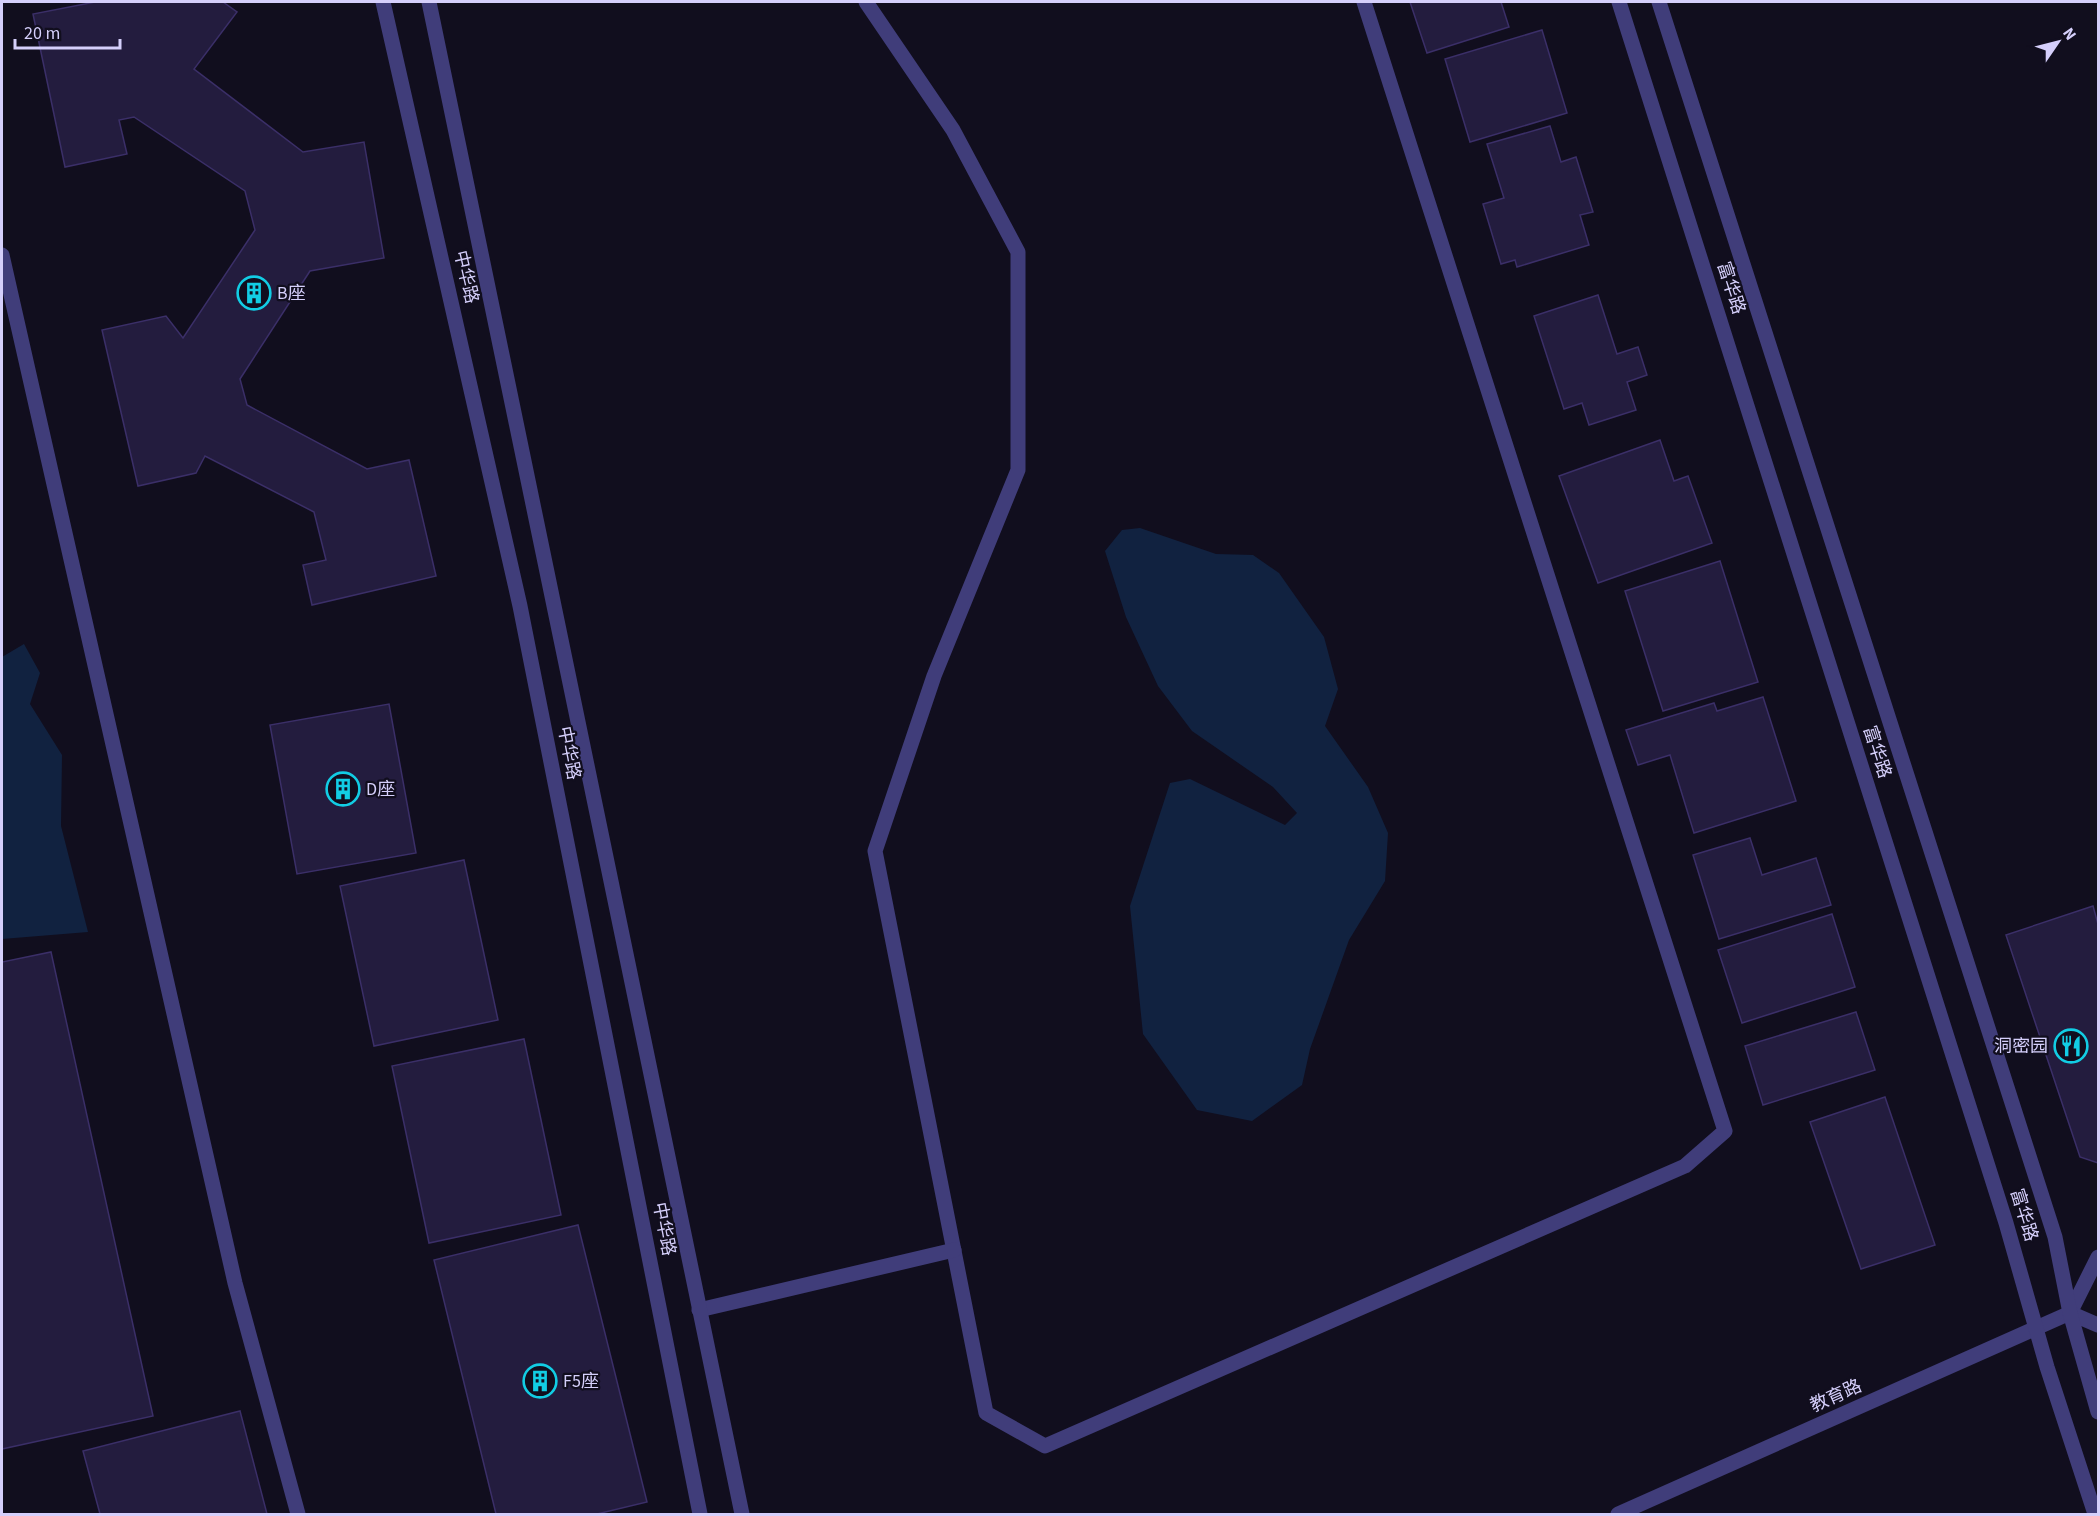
<svg xmlns="http://www.w3.org/2000/svg" width="2100" height="1516" font-family="'Source Sans 3','Noto Sans SC',sans-serif">
  <style>
    .water { fill: #112240 }
    .building { fill: #231c3e; stroke: #3b2f68; stroke-width: 1.5 }
    .lines { fill: none; stroke-linecap: round; stroke-linejoin: round }
    .service { stroke: #403d7a; stroke-width: 15 }
    .minor { stroke: #403d7a; stroke-width: 15 }
    .tertiary { stroke: #403d7a; stroke-width: 15 }
    .labels { text-anchor: middle; dominant-baseline: central; stroke-width: 4.5; stroke-linejoin: round; paint-order: stroke }
    .street-label { font-size: 18px; fill: #d5cffb; stroke: #110e1e }
    .poi-label { font-size: 18px; fill: #d5cffb; stroke: #110e1e; text-anchor: start }
  </style>
  <rect width="100%" height="100%" fill="#110e1e"/>
  <g class="water">
    <polygon points="1140,528 1216,554 1253,555 1279,573 1324,637 1338,689 1325,726 1368,787 1388,833 1385,881 1349,940 1310,1049 1302,1085 1252,1121 1197,1110 1143,1034 1130,906 1170,783 1190,779 1285,825 1297,813 1273,787 1192,731 1158,686 1126,617 1105,551 1122,530"/>
    <polygon points="24,644 40,673 30,704 62,755 61,826 88,932 2,939 2,657"/>
  </g>
  <g class="building">
    <polygon points="95,2 223,2 237,12 194,69 303,152 364,142 384,258 310,271 240,379 247,405 367,469 409,460 436,576 312,605 303,565 326,560 314,512 205,456 196,473 138,486 102,330 166,316 183,338 255,230 245,191 134,117 119,120 127,154 65,167 33,14"/>
    <polygon points="1410,2 1501,2 1509,27 1427,53"/>
    <polygon points="1542,30 1567,113 1470,142 1445,59"/>
    <polygon points="1550,126 1561,162 1576,157 1593,212 1580,215 1589,245 1517,267 1515,260 1501,264 1483,204 1504,198 1487,144"/>
    <polygon points="1598,295 1617,354 1638,347 1647,375 1627,382 1636,410 1589,425 1582,403 1564,409 1534,316"/>
    <polygon points="1660,440 1674,481 1688,476 1712,543 1598,583 1559,476"/>
    <polygon points="1720,561 1758,682 1663,711 1625,591"/>
    <polygon points="1763,697 1796,801 1694,833 1670,755 1638,765 1626,730 1714,703 1717,711"/>
    <polygon points="389,704 416,853 297,874 270,725"/>
    <polygon points="1750,838 1762,875 1816,858 1831,905 1719,939 1693,855"/>
    <polygon points="464,860 498,1020 374,1046 340,886"/>
    <polygon points="2093,906 2098,924 2098,1163 2080,1157 2006,935"/>
    <polygon points="1832,914 1855,987 1742,1023 1718,950"/>
    <polygon points="51,952 153,1416 2,1449 2,962"/>
    <polygon points="1856,1012 1875,1070 1763,1105 1745,1046"/>
    <polygon points="524,1039 561,1215 429,1243 392,1066"/>
    <polygon points="1885,1097 1935,1245 1861,1269 1810,1122"/>
    <polygon points="578,1225 647,1502 597,1514 496,1514 434,1260"/>
    <polygon points="240,1411 267,1514 100,1514 83,1451"/>
  </g>
  <g class="lines">
    <g class="service">
      <polyline points="866,2 953,130 1018,252 1018,470 934,676 875,851 986,1413 1045,1446 1685,1166 1725,1131 1364,2"/>
      <polyline points="2,255 235,1283 298,1514"/>
      <polyline points="699,1310 954,1250"/>
    </g>
    <g class="minor">
      <polyline points="2070,1313 2098,1257"/>
      <polyline points="2070,1313 2098,1325"/>
      <polyline points="1618,1514 2070,1313"/>
    </g>
    <g class="tertiary">
      <polyline points="383,2 520,606 700,1514"/>
      <polyline points="429,2 742,1514"/>
      <polyline points="1619,2 2006,1223 2047,1367 2095,1514"/>
      <polyline points="1659,2 2055,1237 2070,1313 2098,1412"/>
    </g>
  </g>
  <defs>
    <g id="building-ring" transform="scale(1.725)"><circle r="9.5" fill="#110e1e" stroke="#12cde4" stroke-width="1.5"/><path d="M-4-6H4V6H1V3H-1V6H-4ZM-2.5-4.3h1.7v1.8h-1.7ZM.8-4.3h1.7v1.8H.8ZM-2.5-1h1.7V.8h-1.7ZM.8-1h1.7V.8H.8Z" fill="#12cde4"/></g>
    <g id="restaurant-ring" transform="scale(1.725)"><circle r="9.5" fill="#110e1e" stroke="#12cde4" stroke-width="1.5"/><path d="M-5-6h1v4h1v-4h1v4h1v-4h1v5L-1.5 .5V6h-2V.5L-5-1ZM5-6V6H3V1.5H1.5Q1.5-4 5-6Z" fill="#12cde4"/></g>
  </defs>
  <g fill-rule="evenodd">
    <use href="#building-ring" x="254" y="293"/>
    <use href="#building-ring" x="343" y="789"/>
    <use href="#restaurant-ring" x="2071" y="1046"/>
    <use href="#building-ring" x="540" y="1381"/>
  </g>
  <g class="labels">
    <g class="street-label">
      <text transform="translate(466 277) rotate(77)">中华路</text>
      <text transform="translate(1731 288) rotate(72)">富华路</text>
      <text transform="translate(1877 752) rotate(72)">富华路</text>
      <text transform="translate(569 753) rotate(79)">中华路</text>
      <text transform="translate(2024 1215) rotate(73)">富华路</text>
      <text transform="translate(664 1229) rotate(79)">中华路</text>
      <text transform="translate(1836 1396) rotate(-24)">教育路</text>
    </g>
    <g class="poi-label">
      <text x="277" y="293">B座</text>
      <text x="366" y="789">D座</text>
      <text x="2048" y="1046" text-anchor="end">洞密园</text>
      <text x="563" y="1381">F5座</text>
    </g>
  </g>
  <rect width="2100" height="1516" fill="none" stroke="#d5cffb" stroke-width="6"/>
  <g transform="translate(2058 42) rotate(55)" stroke="#110e1e" stroke-width="4.5" paint-order="stroke">
  <path d="M0-4.5L10 22L0 15L-10 22Z" fill="#d5cffb"/>
  <text y="-9" font-size="16" font-weight="bold" text-anchor="middle" fill="#d5cffb">N</text>
  </g>
  <path d="M15 39v9h105v-9" fill="none" stroke="#d5cffb" stroke-width="3"/>
  <text x="24" y="39" font-size="18" fill="#d5cffb" stroke="#110e1e" stroke-width="4.5" paint-order="stroke">20 m</text>
</svg>
